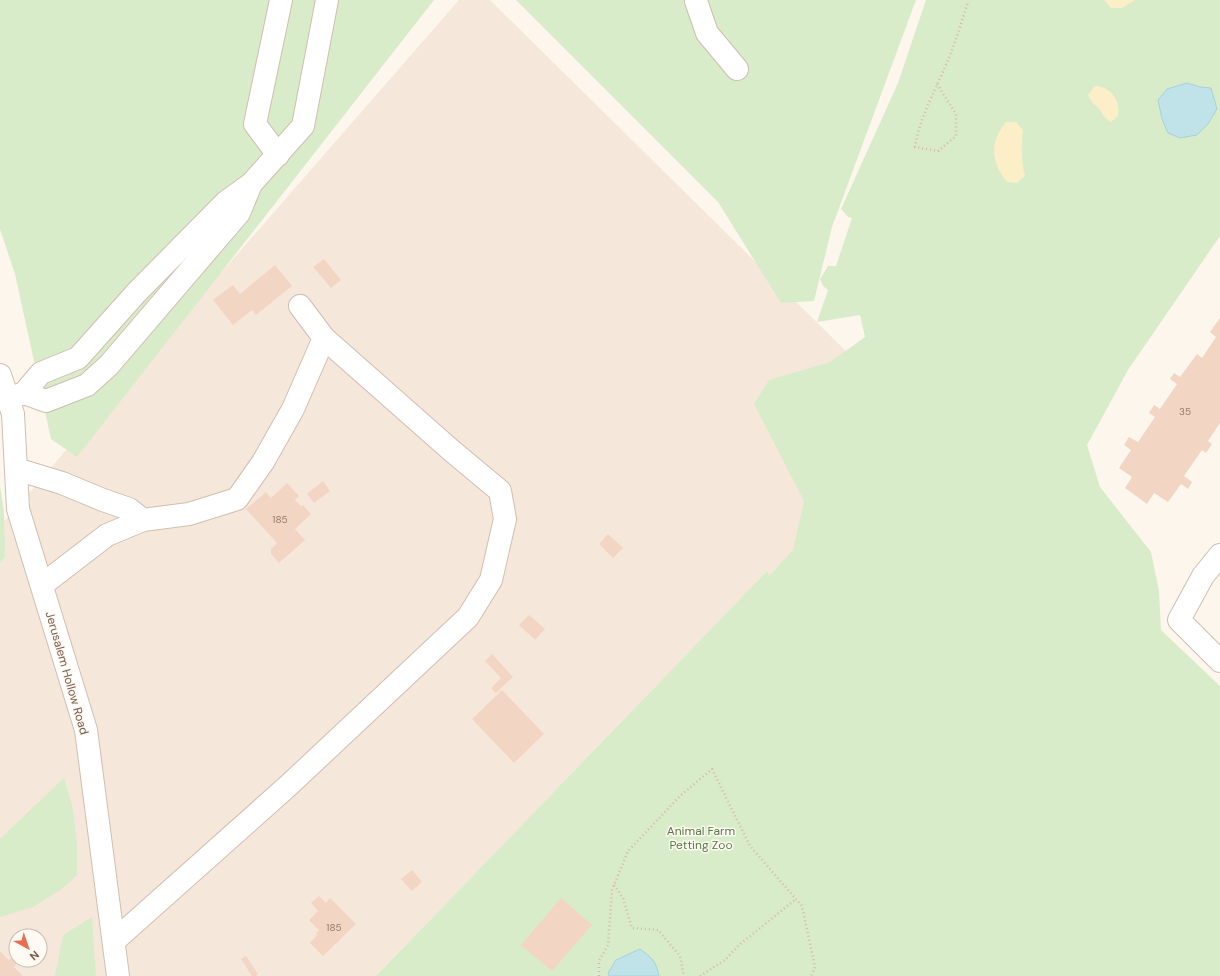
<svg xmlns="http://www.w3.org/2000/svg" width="1220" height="976" font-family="'DM Sans',sans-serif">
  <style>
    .residential { fill: #f5e8da; fill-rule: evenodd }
    .green { fill: #d8ecc9 }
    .sand { fill: #fcefc7 }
    .water { fill: #bfe3e8; stroke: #a5d3da }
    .building { fill: #f3d5c3 }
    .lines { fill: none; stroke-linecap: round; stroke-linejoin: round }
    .minor-casing { stroke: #d1beb0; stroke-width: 24 }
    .path { stroke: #d9b8a5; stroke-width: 2.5; stroke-dasharray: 1 3; stroke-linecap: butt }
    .minor { stroke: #fff; stroke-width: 22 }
    .labels { text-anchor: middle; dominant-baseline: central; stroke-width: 3; stroke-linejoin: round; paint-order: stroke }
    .number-label { font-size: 10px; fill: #987a6a }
    .street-label { font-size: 12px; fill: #7a5c4d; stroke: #fffaf3 }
    .park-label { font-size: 12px; fill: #537a41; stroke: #fffaf3 }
  </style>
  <rect width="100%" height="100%" fill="#fdf6ec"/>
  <path class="residential" d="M459 0H490L928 432 821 756 767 571 376 976H0V526ZM16 936H40V960H16Z"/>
  <g class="green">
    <polygon points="0,0 434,0 77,457 51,439 15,274 0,229"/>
    <polygon points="516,0 916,0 832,227 814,301 781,303 718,202"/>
    <polygon points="926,0 1220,0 1220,236 1128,370 1087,445 1100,487 1151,552 1159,591 1161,630 1220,686 1220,976 376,976 767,571 769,576 793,550 804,501 754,404 769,380 830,362 865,337 860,315 817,322 828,290 823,286 820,279 828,266 836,266 852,218 848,217 841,209 898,83"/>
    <polygon points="0,486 4,512 5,557 0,563"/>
    <polygon points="64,778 73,809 77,845 77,875 62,889 33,907 0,917 0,839"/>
    <polygon points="92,917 96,976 55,976 63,935"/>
  </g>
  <g class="sand">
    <polygon points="1104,0 1135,0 1122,8 1111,8"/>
    <path d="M1095 86C1111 87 1121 100 1118 116L1111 122C1102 117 1104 114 1098 108 1093 103 1091 101 1088 95Z"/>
    <path d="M1006 122H1016L1023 130C1021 146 1021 161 1025 176L1017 183 1007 182C991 162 989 143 1006 122Z"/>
  </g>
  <g class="water">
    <polygon points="1187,83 1200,87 1211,88 1217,109 1208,124 1197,135 1180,138 1168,133 1162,119 1158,100 1167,89"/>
    <path d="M640 949C652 958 656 961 659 976H609L608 973 616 960Z"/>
  </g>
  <g class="building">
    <polygon points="324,259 341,280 331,288 313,267"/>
    <polygon points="275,265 292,286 256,315 252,310 233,325 213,300 233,285 240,294"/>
    <polygon points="1220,318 1220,423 1208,441 1212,444 1206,453 1202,450 1184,476 1192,482 1188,489 1181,484 1168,502 1154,493 1147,504 1125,488 1132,477 1119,468 1131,450 1124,445 1129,437 1138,442 1155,417 1149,413 1154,405 1160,409 1177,384 1170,379 1174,373 1180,377 1197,354 1202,358 1216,337 1210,332"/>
    <polygon points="323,481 330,491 314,503 307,494"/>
    <polygon points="287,483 299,496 295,500 301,506 303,505 311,514 295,529 305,540 279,563 271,554 271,549 277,543 246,509 266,492 271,498"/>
    <polygon points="608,534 623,548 613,558 599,544"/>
    <polygon points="529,615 545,629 535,640 519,625"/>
    <polygon points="492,654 513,677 496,693 491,688 501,678 485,661"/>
    <polygon points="502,690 544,734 514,763 472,719"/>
    <polygon points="412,870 422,882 412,891 401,879"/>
    <polygon points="319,896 326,903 330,898 356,924 323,956 310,943 317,935 316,933 319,930 309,920 318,911 311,903"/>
    <polygon points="561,898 592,925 552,971 521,945"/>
    <polygon points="0,951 9,960 13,956 16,960 19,961 14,967 23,976 0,976"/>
    <polygon points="246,956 258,974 256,976 252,976 241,959"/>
  </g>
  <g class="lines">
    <g class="minor-casing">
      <g id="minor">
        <polyline points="696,1 707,33 737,69"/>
        <polyline points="278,155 255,124 281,0"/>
        <polyline points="0,375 13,414 18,509 86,730 118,976"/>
        <polyline points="24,393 46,401 87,385 109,365 239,213 251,184"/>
        <polyline points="8,399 24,393 41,373 78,358 137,292 226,202 251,184 303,126 327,0"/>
        <polyline points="16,469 62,483 103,500 129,509 143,520"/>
        <polyline points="1220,555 1203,576 1179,620 1220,661"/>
        <polyline points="42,585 107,535 143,520 189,514 237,499 263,462 293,409 324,338 300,306"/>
        <polyline points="114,941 289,785 468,617 491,580 505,519 500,491 452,451 324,338"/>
      </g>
    </g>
    <g class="path">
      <path d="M937 84 956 114V136L938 151 915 147C920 115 938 86 950 55 957 38 962 20 968 2"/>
      <polyline points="614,885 623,898 632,928 658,930 680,956 684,976"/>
      <polyline points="599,976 599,961 608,945 612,890 628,851 680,796 712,769 750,846 802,906 815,967 811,976"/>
      <polyline points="700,976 725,960 739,945 796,899"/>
    </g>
    <use href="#minor" class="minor"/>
  </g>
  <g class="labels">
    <g class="number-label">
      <text x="1185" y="411">35</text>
      <text x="280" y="519">185</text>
      <text x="334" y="927">185</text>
    </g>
    <g class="street-label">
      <text transform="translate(67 673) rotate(74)">Jerusalem Hollow Road</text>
    </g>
    <g class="park-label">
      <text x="701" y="831">Animal Farm<tspan x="701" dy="14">Petting Zoo</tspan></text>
    </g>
  </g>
  <g transform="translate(28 948) rotate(140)"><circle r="19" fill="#fffaf3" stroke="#cabbb1"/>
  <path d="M0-3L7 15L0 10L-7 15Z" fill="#e76f51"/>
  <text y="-6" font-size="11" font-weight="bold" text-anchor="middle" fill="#7a5c4d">N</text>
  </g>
</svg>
